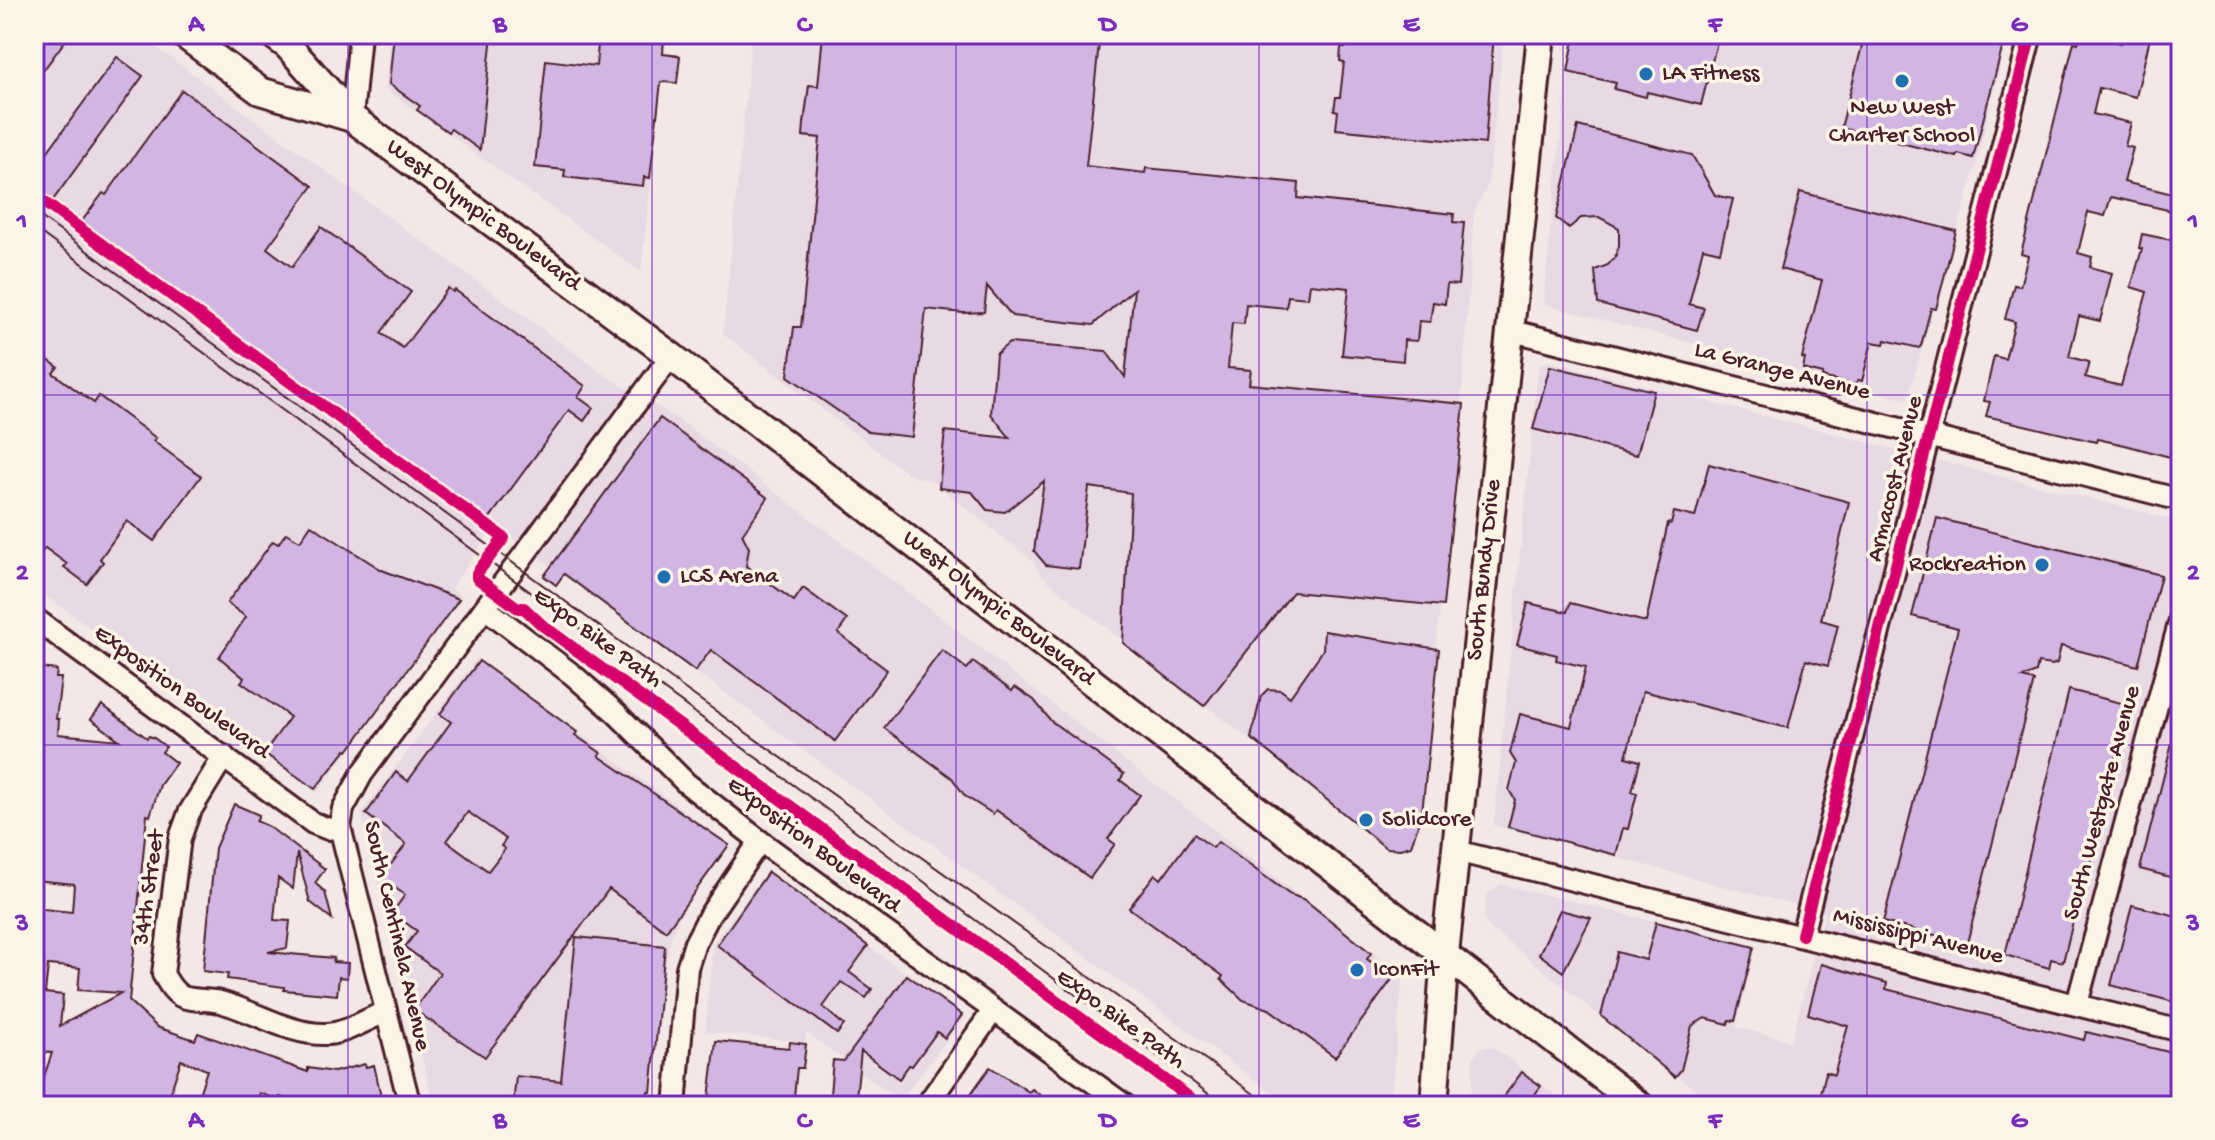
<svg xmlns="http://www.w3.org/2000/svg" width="2215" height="1140" font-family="'Gochi Hand',sans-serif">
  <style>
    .built { fill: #e9d9e4 }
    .building { fill: #d1b6e3; stroke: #4a1f2b; stroke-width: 2; fill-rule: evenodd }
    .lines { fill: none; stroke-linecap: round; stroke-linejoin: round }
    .minor-casing { stroke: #4a1f2b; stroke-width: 26 }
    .major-casing { stroke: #4a1f2b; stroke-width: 32 }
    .minor { stroke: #fcf5e5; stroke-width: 20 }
    .major { stroke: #fcf5e5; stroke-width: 26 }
    .tram { stroke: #4a1f2b; stroke-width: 2 }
    .cycleway-casing { stroke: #fcf5e5; stroke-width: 17 }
    .cycleway { stroke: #d6006c; stroke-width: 12 }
    .grid { fill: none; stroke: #7b2cbf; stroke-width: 2; stroke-opacity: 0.55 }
    .poi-dot { fill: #1f6fb2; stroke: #fcf5e5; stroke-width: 3 }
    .labels { text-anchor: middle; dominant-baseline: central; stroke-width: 7; stroke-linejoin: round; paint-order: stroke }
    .poi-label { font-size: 24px; fill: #4a1f2b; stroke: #fcf5e5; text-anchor: start }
    .street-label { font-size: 24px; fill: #4a1f2b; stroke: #fcf5e5 }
    .neatline { fill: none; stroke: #7b2cbf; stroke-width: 3 }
    .grid-label { font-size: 26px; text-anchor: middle; font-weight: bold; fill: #7b2cbf }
  </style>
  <rect width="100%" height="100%" fill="#f3e8e5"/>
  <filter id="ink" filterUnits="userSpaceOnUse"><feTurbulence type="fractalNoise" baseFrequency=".0125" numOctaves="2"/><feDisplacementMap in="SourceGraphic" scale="16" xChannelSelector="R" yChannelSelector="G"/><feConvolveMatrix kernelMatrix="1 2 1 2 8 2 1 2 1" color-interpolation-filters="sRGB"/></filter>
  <g filter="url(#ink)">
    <g class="built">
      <polygon points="34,34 138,34 608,377 678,419 934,612 1403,977 1390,1106 1291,1106 34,189"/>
      <polygon points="390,34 667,34 641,272 385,89"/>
      <polygon points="752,34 1504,34 1488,185 1474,212 1463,380 1419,817 1387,846 1073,602 1042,576 1032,560 932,481 908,474 723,334"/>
      <polygon points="1571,34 2008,34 1973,176 1907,400 1543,304"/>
      <polygon points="34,204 488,535 451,588 462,597 317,793 34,587"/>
      <polygon points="1551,362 2181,522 2181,1106 1717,1106 1627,1038 1487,925 1484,918 1487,894 1501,884 1756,946 1736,1027 1791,1041 1825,913 1494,825 1538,367 1542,363"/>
      <polygon points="477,658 730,845 682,911 671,937 664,974 651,1106 434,1106 361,814"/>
      <polygon points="767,871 965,1017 900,1101 807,1033 805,1042 705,1032 713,943"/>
      <polygon points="1483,1047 1491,1047 1497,1050 1569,1106 1471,1106 1473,1058 1477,1051"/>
    </g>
    <g class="building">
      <polygon points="34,34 70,34 34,83"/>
      <polygon points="394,34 492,34 480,150 451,129 448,132 417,110 420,106 389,84"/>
      <polygon points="599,34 664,34 663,54 680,56 677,83 661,82 650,178 644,177 643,186 564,177 565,170 535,167 546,60 596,66"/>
      <polygon points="823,34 1100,34 1086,166 1145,173 1146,168 1299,183 1298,198 1454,214 1453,222 1464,223 1458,285 1447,284 1445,304 1433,302 1430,322 1419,321 1417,341 1404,340 1403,361 1342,355 1349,288 1310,284 1308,298 1288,296 1286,308 1246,304 1244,324 1232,323 1228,368 1251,370 1249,384 1464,404 1443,606 1293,592 1204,706 1123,643 1131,493 1089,487 1079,569 1046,565 1034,551 1044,481 1005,512 987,510 972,492 939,488 945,431 1010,438 991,414 996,354 1009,343 1106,351 1125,377 1134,289 1093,325 1012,316 987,286 984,312 963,313 926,309 912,437 868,432 788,376 794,327 801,327 820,138 803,136 804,123 809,85 818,86"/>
      <polygon points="1346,34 1494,34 1485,144 1336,129 1338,111 1334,110 1336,97 1340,97 1344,62 1340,61 1341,48 1345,48"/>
      <polygon points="1575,34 1719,34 1701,105 1647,92 1646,97 1614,89 1616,83 1568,72"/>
      <polygon points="1865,34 2006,34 1973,158 1958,154 1957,157 1841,128"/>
      <polygon points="2123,34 2151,34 2136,97 2099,88 2093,114 2131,123 2125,146 2133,148 2124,182 2181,196 2181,213 2111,197 2105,216 2088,212 2078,253 2092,257 2090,267 2112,273 2100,321 2079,316 2069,357 2089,362 2085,377 2121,386 2147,292 2131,287 2142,249 2139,248 2142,234 2181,242 2181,418 2170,457 2125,445 2097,439 2096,442 1986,416 1990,402 1984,401 1994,356 2005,359 2015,322 2005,319 2014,285 2020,286 2028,256 2021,254 2074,42 2078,43 2080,36 2091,39 2092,35 2121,43"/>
      <polygon points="117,57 143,76 53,200 34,186 34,170"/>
      <polygon points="182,90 313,186 267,248 292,267 321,227 411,292 381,333 403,348 448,288 453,292 455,290 585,386 578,397 593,408 584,421 569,410 489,519 82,221 103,193 106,195"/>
      <polygon points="1578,126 1692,155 1715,195 1733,199 1720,252 1703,248 1689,304 1704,308 1697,330 1598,304 1595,270 1608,265 1615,257 1619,246 1619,228 1599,217 1581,218 1569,228 1556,218"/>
      <polygon points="1800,192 1956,231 1936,309 1931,308 1921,346 1919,348 1885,340 1884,344 1872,342 1862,381 1858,380 1854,385 1822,377 1823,374 1803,369 1805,359 1802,358 1822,280 1780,269"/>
      <polygon points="34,350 58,367 53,373 94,403 99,396 156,438 153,441 201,476 154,541 127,521 100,559 103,562 87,584 64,567 67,564 45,548 34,563"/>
      <polygon points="1550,366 1654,391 1637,455 1533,429"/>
      <polygon points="660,418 768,498 742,534 749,548 746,566 794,601 803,588 847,620 838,633 887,670 835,741 711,650 695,671 564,574 556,585 544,576"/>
      <polygon points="1709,464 1849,502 1821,620 1838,625 1828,666 1806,660 1788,728 1643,691 1626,757 1640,761 1632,792 1637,793 1628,829 1623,828 1616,855 1508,827 1515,800 1509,790 1516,763 1510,753 1520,714 1571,727 1586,667 1556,660 1557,655 1517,645 1528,603 1567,612 1570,603 1646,622 1668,523 1671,524 1674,512 1695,517"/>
      <polygon points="1937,518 2161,575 2138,666 2061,646 2057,663 2052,665 2038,663 2036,672 2022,678 2034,681 1967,943 1883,922 1958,628 1912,616"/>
      <polygon points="311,525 382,570 459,599 348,751 346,750 315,789 264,753 290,717 241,682 244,678 219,657 246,617 227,603 273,541 278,544 286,533 300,541"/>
      <polygon points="1324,631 1439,649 1422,813 1411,846 1400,849 1386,848 1251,738 1261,696 1268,689 1281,690 1290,697 1323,650"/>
      <polygon points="942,650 967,669 973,662 1012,691 1015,687 1034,700 1051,721 1124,774 1120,780 1140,795 1108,839 1115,844 1090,878 996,810 993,814 965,796 952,778 884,728"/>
      <path d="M479 661 577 732 575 735 601 753 599 756 729 845 666 931 609 889 485 1057 414 1010 440 973 405 947 417 931 392 913 405 895 381 878 406 844 366 814 396 772 408 781 451 722 440 714ZM468 812 506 839 501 846 505 849 488 871 447 841Z"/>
      <path d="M34 667 57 670 56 678H61L56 719H59L58 734 119 740 91 719 102 705 147 738 149 736 154 738 166 747 162 752 176 763 160 785 150 816 147 815 129 1001 157 1027 195 1040 198 1033 308 1072V1068L334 1072 365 1064 366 1067 374 1065 381 1096 364 1100 366 1106 321 1103 320 1105 295 1102 280 1097 279 1100 259 1093 255 1106H34L52 1053 39 1052 41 1032 34 1031V908L72 912 74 884 34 880ZM48 965 80 968 78 990 121 993 60 1026 63 995 45 993ZM181 1060 207 1070 196 1103 170 1094Z"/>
      <polygon points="2069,690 2129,705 2088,874 2085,873 2063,962 2051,959 2049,968 2005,955"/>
      <polygon points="2176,728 2181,729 2181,880 2140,869"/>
      <polygon points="234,804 259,815 256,821 268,826 325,869 315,883 325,892 332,919 310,902 297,853 293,889 278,878 274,920 290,921 287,948 268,952 334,958 333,962 348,963 347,978 339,977 337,995 284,990 284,987 227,979 228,974 203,971 215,848"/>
      <polygon points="1194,834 1213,848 1218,842 1289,894 1305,900 1371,953 1367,959 1393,978 1335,1057 1269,1009 1243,1000 1221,979 1223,976 1129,908 1155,874 1161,879"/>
      <polygon points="768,872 868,946 849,972 872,989 866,998 841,982 823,1007 844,1025 837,1034 717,945"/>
      <polygon points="2132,905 2181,917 2181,1004 2111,985"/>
      <polygon points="1560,910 1591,918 1563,972 1539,954"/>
      <polygon points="1656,922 1754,947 1735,1021 1729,1020 1728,1024 1705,1018 1692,1026 1681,1070 1675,1077 1601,1016 1617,952 1646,960"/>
      <polygon points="576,937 665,946 651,1092 648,1091 646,1106 513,1106 516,1076 561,1081"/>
      <polygon points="1821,964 1887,983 1886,989 2084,1040 2086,1032 2177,1054 2174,1071 2181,1073 2181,1079 2174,1106 1818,1106 1826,1072 1834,1075 1848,1026 1808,1014"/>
      <polygon points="907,975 962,1015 945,1038 937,1032 912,1066 909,1065 899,1079 861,1051 855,1106 829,1106 833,1060 844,1061"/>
      <polygon points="716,1041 789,1048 790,1042 806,1044 803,1068 797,1068 793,1106 708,1106"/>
      <polygon points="990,1067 1029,1092 1032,1089 1055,1106 985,1106 970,1095"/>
      <polygon points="1522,1072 1541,1086 1526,1106 1497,1106"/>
    </g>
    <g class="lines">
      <g class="minor-casing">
        <g id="minor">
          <polyline points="352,118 360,34"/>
          <polyline points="1509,330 2181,500"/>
          <polyline points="485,608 573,675 616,713 686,783 760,841 1126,1106"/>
          <polyline points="34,618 313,823 328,829 340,827"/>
          <path d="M224 756 189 813 180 838 163 974C168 982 173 993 183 997 194 1001 208 999 220 1002 255 1011 291 1036 328 1034 349 1032 366 1019 386 1012"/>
          <polyline points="1456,851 2181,1031"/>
          <polyline points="1802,935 2031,34"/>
          <polyline points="2077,1004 2181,616"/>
          <polyline points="410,1106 340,827 343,809 362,774 671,356"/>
          <polyline points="675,1106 687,968 695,943 709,916 760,841"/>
          <polyline points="926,1106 993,1011"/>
        </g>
      </g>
      <g class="major-casing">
        <g id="major">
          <polyline points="183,34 260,91 352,118"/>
          <polyline points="272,34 288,46 352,118 671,356 1640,1106"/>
          <polyline points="1434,1106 1445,954 1541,34"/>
        </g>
      </g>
      <use href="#minor" class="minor"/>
      <use href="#major" class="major"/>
      <g class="tram">
        <polyline points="34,212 682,687 1271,1106"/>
        <polyline points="34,228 829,811 1225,1106"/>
      </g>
      <g class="cycleway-casing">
        <g id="cycleway">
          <polyline points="34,195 504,538 477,573 477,578 518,608 524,608 542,625 1201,1106"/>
          <polyline points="1802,935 2031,34"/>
        </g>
      </g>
      <use href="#cycleway" class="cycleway"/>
    </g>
  </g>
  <path class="grid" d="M348 34V1106M652 34V1106M956 34V1106M1259 34V1106M1563 34V1106M1867 34V1106M34 395H2181M34 745H2181"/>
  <g class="poi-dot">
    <circle cx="1646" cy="74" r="8"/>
    <circle cx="1902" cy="81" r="8"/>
    <circle cx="2042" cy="565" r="8"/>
    <circle cx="664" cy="577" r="8"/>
    <circle cx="1366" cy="820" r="8"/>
    <circle cx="1357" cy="970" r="8"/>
  </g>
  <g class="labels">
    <g class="poi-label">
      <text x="1662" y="74">LA Fitness</text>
      <text x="1902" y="108" text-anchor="middle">New West<tspan x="1902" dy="28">Charter School</tspan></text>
      <text x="2026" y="565" text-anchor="end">Rockreation</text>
      <text x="680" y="577">LCS Arena</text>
      <text x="1382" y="820">Solidcore</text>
      <text x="1373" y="970">IconFit</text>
    </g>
    <g class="street-label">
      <text transform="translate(483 216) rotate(37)">West Olympic Boulevard</text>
      <text transform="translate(1782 372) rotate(14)">La Grange Avenue</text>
      <text transform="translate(1896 479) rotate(-76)">Armacost Avenue</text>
      <text transform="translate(1485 570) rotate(-84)">South Bundy Drive</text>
      <text transform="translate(998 609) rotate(38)">West Olympic Boulevard</text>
      <text transform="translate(597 639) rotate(36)">Expo Bike Path</text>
      <text transform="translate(181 693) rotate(36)">Exposition Boulevard</text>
      <text transform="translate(2103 803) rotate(-75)">South Westgate Avenue</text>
      <text transform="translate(813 846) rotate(37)">Exposition Boulevard</text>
      <text transform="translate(150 888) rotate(-82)">34th Street</text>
      <text transform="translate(396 936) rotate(77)">South Centinela Avenue</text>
      <text transform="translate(1918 937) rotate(14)">Mississippi Avenue</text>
      <text transform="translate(1120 1020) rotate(36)">Expo Bike Path</text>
    </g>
  </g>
  <rect width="2215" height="1140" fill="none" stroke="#fcf5e5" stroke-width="88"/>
  <rect x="44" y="44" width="2127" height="1052" class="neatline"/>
  <g class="grid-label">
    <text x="196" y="31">A</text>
    <text x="500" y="31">B</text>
    <text x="804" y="31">C</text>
    <text x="1108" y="31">D</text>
    <text x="1411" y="31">E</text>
    <text x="1715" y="31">F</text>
    <text x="2019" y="31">G</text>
    <text x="22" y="228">1</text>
    <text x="2193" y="228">1</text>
    <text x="22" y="579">2</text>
    <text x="2193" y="579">2</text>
    <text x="22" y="930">3</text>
    <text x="2193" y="930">3</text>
    <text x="196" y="1127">A</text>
    <text x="500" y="1127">B</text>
    <text x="804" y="1127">C</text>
    <text x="1108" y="1127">D</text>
    <text x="1411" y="1127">E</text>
    <text x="1715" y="1127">F</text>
    <text x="2019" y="1127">G</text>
  </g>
</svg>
